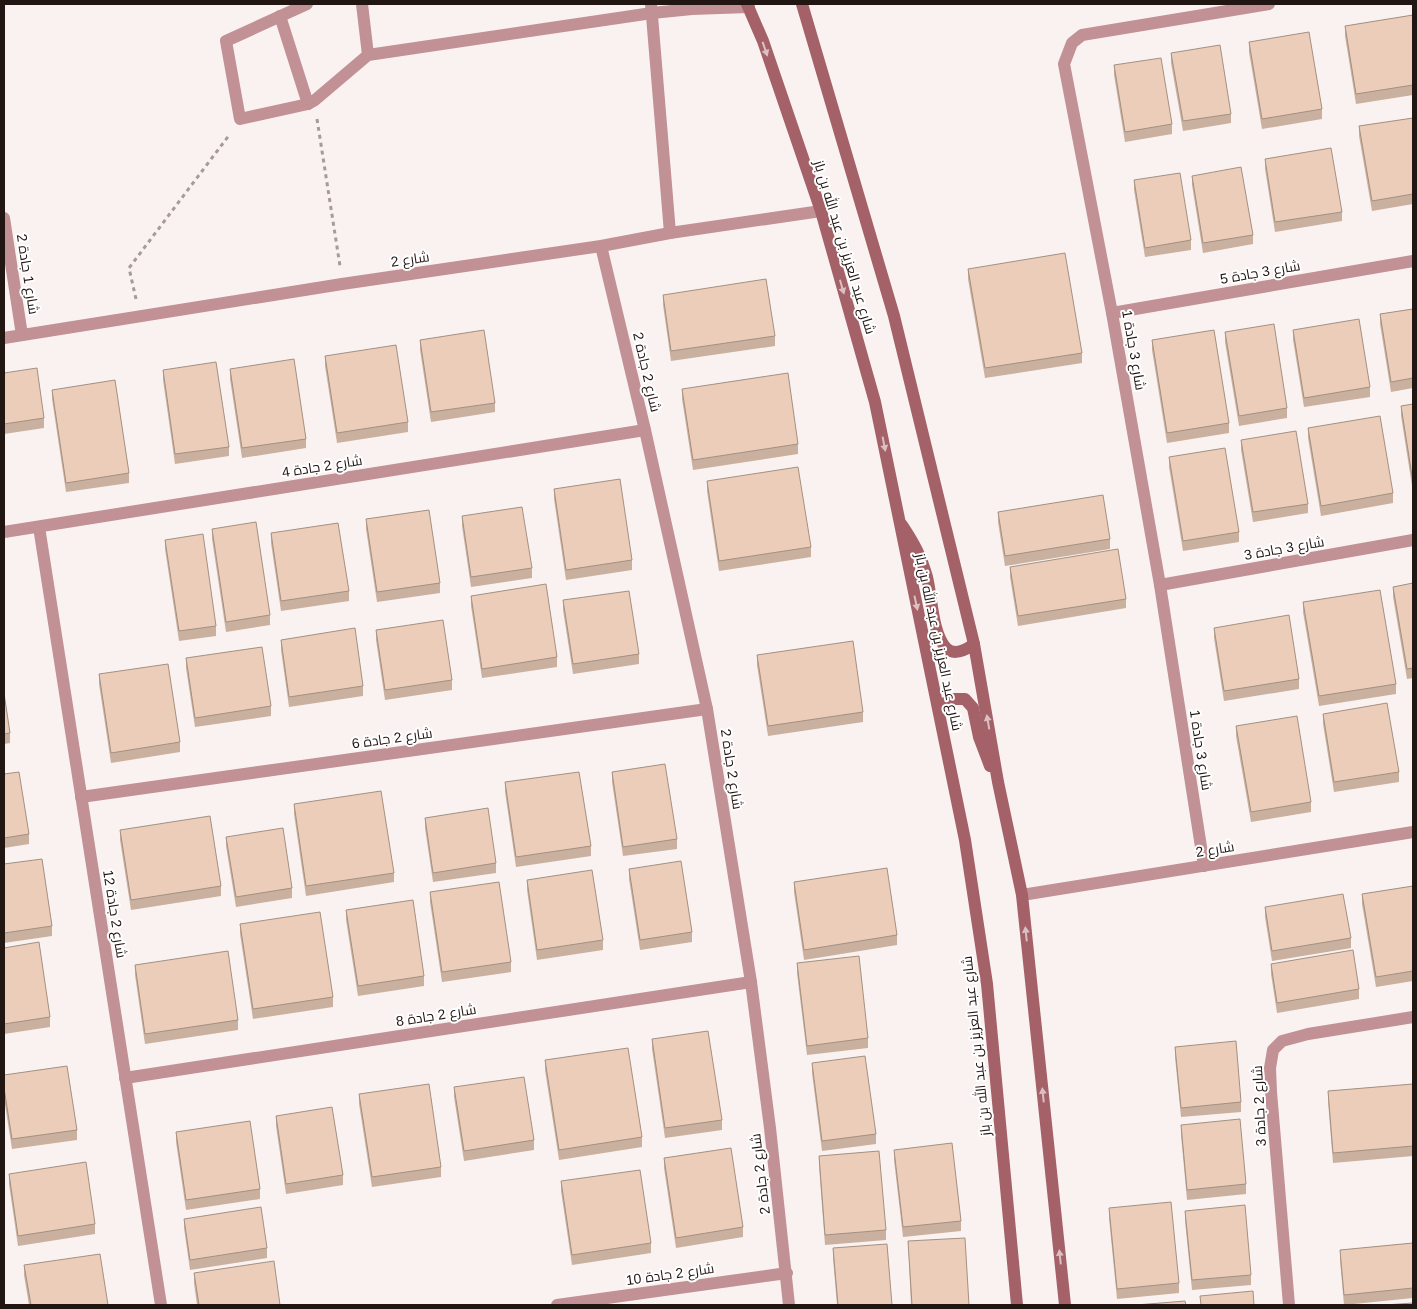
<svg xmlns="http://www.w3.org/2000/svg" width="1417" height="1309" font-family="Arial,Cairo,sans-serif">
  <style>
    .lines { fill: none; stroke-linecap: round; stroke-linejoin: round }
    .path { stroke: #a59c99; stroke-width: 3; stroke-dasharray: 4 4; stroke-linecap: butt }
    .lane { stroke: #c19195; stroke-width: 12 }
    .street { stroke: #c19195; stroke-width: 12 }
    .secondary { stroke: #a46168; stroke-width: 12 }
    .wall { fill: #cab09f }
    .building { fill: #ebcdb9; stroke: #a49082 }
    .oneway { fill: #dbc0c3 }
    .labels { text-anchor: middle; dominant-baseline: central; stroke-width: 4; stroke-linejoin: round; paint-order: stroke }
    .street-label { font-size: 14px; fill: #221613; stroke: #fff }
  </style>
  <rect width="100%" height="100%" fill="#faf2f0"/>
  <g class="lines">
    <g class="path">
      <polyline points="317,119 340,266"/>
      <polyline points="136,299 129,268 230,134"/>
    </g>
    <g class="lane">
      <polyline points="307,4 226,41 240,119 308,104 315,100 368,55 652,13 692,9 749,7"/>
      <polyline points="362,4 368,55"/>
      <polyline points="651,4 670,233"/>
      <polyline points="280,16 308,104"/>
    </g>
    <g class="street">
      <polyline points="4,218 22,335"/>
      <polyline points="601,246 645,430 707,709 751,982 770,1128 789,1305"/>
      <polyline points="1112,313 1413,261"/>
      <polyline points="4,338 342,284 601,246 670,233 821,211"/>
      <polyline points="39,527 161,1305"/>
      <polyline points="4,532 645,430"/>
      <polyline points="1160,585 1413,540"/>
      <polyline points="81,797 707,709"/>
      <polyline points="1204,866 1160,585 1112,313 1064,64 1072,43 1082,35 1269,4"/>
      <polyline points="1022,895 1413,832"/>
      <polyline points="125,1078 751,982"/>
      <polyline points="557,1305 787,1273"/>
      <polyline points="1289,1305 1271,1092 1270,1068 1273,1050 1282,1041 1308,1034 1413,1017"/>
    </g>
    <g class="secondary">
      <polyline points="747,4 763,41 821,211 875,402 965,840 987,984 1017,1305"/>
      <polyline points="802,4 894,316 974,644 998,782 1022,895 1065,1305"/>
      <path d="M902 525C914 543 921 556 927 577 932 597 932 632 946 648 954 656 966 650 974 644"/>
      <polyline points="938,707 952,699 965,699 973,708 979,737 990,766"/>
    </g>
  </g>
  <g class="wall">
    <polygon points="1413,15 1413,95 1356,104 1345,36 1345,26"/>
    <polygon points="1249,42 1322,109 1322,119 1262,129 1249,52"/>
    <polygon points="1171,53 1231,114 1231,123 1183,131 1171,63"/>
    <polygon points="1114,65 1172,124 1172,134 1125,142 1114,75"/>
    <polygon points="1413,118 1413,204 1372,211 1359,136 1359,126"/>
    <polygon points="1265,159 1342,212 1342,221 1275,232 1265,169"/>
    <polygon points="1192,176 1253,235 1253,244 1203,253 1192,185"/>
    <polygon points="1134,180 1191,240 1191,250 1145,257 1134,190"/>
    <polygon points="968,269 1082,353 1082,363 985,378 968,279"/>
    <polygon points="663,295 775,336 775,346 671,361 663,305"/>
    <polygon points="1413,309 1413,388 1391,392 1380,324 1380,314"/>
    <polygon points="1293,330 1370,387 1370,397 1304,407 1293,340"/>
    <polygon points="1225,332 1287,408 1287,418 1239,426 1225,342"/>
    <polygon points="420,340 495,403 495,412 431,422 420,350"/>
    <polygon points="1152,340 1229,423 1229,433 1167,443 1152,350"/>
    <polygon points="325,356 408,422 408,432 337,443 325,366"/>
    <polygon points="230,369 306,439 306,448 242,458 230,379"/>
    <polygon points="163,370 229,447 229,456 175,464 163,380"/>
    <polygon points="4,373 44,418 44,428 4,434"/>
    <polygon points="682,389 798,444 798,454 693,470 682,399"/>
    <polygon points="52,390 129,473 129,483 66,492 52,399"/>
    <polygon points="1413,404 1413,492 1401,416 1401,406"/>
    <polygon points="1308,428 1393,493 1393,503 1321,516 1308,438"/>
    <polygon points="1241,440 1308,504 1308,513 1253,522 1241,450"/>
    <polygon points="1169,457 1239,532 1239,542 1183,551 1169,467"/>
    <polygon points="707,481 811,547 811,557 719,571 707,491"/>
    <polygon points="554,489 632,560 632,570 566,580 554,499"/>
    <polygon points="998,512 1110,539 1110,549 1005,566 998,522"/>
    <polygon points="462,516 532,568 532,578 471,587 462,526"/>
    <polygon points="366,519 440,583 440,593 377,602 366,529"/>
    <polygon points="212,529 270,615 270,625 226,632 212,539"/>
    <polygon points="271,533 349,591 349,601 281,611 271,543"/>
    <polygon points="165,540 216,626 216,636 179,641 165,549"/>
    <polygon points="1010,567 1126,599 1126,608 1018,626 1010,577"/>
    <polygon points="1413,583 1413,678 1407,679 1393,597 1393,587"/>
    <polygon points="471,596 557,657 557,667 482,678 471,606"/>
    <polygon points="563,600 639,654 639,664 573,674 563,610"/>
    <polygon points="1303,602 1396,684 1396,694 1319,706 1303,612"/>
    <polygon points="1214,628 1299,679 1299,689 1224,701 1214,638"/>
    <polygon points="376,630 452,680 452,690 385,700 376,640"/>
    <polygon points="281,640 363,686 363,696 289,707 281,650"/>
    <polygon points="757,655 863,712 863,722 768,736 757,665"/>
    <polygon points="186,658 271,706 271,716 195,727 186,668"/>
    <polygon points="99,674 180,742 180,752 111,763 99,684"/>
    <polygon points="4,693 10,733 10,743 4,744"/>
    <polygon points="1323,714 1399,772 1399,782 1334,792 1323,724"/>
    <polygon points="1236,726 1311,802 1311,812 1251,822 1236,736"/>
    <polygon points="612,772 677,839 677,849 623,856 612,782"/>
    <polygon points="4,774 29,834 29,844 4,848"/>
    <polygon points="505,782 591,846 591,856 516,867 505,792"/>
    <polygon points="294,804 394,873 394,882 306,896 294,814"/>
    <polygon points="425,818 496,863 496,873 433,882 425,828"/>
    <polygon points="120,830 221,886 221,896 131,910 120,840"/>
    <polygon points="226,837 292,888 292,898 236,907 226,846"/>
    <polygon points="4,864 52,926 52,936 4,943"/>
    <polygon points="629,869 692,932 692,942 640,950 629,879"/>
    <polygon points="527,880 603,940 603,950 537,960 527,890"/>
    <polygon points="794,882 897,935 897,945 804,960 794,892"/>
    <polygon points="1413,886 1413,981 1376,987 1362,904 1362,894"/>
    <polygon points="430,892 511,962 511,972 442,982 430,902"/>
    <polygon points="1265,907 1351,938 1351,948 1272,961 1265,917"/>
    <polygon points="346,910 424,976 424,986 358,996 346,920"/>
    <polygon points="240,924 333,997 333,1007 253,1019 240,934"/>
    <polygon points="4,948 50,1017 50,1027 4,1034"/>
    <polygon points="797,963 868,1038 868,1048 807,1055 797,973"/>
    <polygon points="1271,964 1359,989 1359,999 1277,1013 1271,974"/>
    <polygon points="135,965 238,1020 238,1030 145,1044 135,975"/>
    <polygon points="652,1039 722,1120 722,1130 665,1138 652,1049"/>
    <polygon points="1175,1047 1241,1102 1241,1112 1181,1117 1175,1057"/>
    <polygon points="545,1060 642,1137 642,1147 559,1160 545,1070"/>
    <polygon points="812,1063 876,1134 876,1144 822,1151 812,1073"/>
    <polygon points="4,1075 77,1130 77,1140 12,1149 4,1098"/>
    <polygon points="1413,1084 1413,1156 1333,1163 1328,1101 1328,1091"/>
    <polygon points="454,1087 534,1140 534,1150 464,1161 454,1097"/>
    <polygon points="359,1094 441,1167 441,1177 372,1187 359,1104"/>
    <polygon points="276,1116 343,1175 343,1185 286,1194 276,1126"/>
    <polygon points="1181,1125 1246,1184 1246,1194 1187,1200 1181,1135"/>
    <polygon points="176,1132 260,1189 260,1199 186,1210 176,1142"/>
    <polygon points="894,1150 961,1221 961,1231 903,1237 894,1160"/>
    <polygon points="819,1156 886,1230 886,1240 825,1245 819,1166"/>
    <polygon points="664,1158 743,1227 743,1237 676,1248 664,1168"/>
    <polygon points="9,1174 95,1224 95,1234 18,1246 9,1184"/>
    <polygon points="561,1181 651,1243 651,1253 572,1265 561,1191"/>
    <polygon points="1109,1208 1179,1283 1179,1293 1117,1299 1109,1218"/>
    <polygon points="1185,1211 1251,1275 1251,1285 1192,1290 1185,1221"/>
    <polygon points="184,1219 267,1248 267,1258 190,1270 184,1228"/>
    <polygon points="908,1241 969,1305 911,1305"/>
    <polygon points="1413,1243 1413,1298 1344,1305 1340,1260 1340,1250"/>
    <polygon points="833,1248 892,1305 837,1305 833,1258"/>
    <polygon points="24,1265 108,1305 29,1305 24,1275"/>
    <polygon points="194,1273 280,1305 197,1305 194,1283"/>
  </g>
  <g class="building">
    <polygon points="1413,15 1413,85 1356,94 1345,26"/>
    <polygon points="1309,32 1322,109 1262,119 1249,42"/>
    <polygon points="1220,45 1231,114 1183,121 1171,53"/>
    <polygon points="1161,58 1172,124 1125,132 1114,65"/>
    <polygon points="1413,118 1413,194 1372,201 1359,126"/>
    <polygon points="1331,148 1342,212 1275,222 1265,159"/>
    <polygon points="1241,167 1253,235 1203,243 1192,176"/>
    <polygon points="1180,173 1191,240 1145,248 1134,180"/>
    <polygon points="1065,253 1082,353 985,368 968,269"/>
    <polygon points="766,279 775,336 671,351 663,295"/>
    <polygon points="1413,309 1413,378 1391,382 1380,314"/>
    <polygon points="1359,319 1370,387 1304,398 1293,330"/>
    <polygon points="1274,324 1287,408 1239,416 1225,332"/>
    <polygon points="484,330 495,403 431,412 420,340"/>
    <polygon points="1214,330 1229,423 1167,433 1152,340"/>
    <polygon points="396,345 408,422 337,433 325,356"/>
    <polygon points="294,359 306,439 242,448 230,369"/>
    <polygon points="216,362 229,447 175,454 163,370"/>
    <polygon points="37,368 44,418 4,424 4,373"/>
    <polygon points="788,373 798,444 693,460 682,389"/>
    <polygon points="115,380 129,473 66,483 52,390"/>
    <polygon points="1413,404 1413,482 1401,406"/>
    <polygon points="1380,416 1393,493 1321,506 1308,428"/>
    <polygon points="1296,431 1308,504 1253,512 1241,440"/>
    <polygon points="1225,448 1239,532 1183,541 1169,457"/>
    <polygon points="798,467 811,547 719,561 707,481"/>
    <polygon points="620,479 632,560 566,570 554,489"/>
    <polygon points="1103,495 1110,539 1005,556 998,512"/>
    <polygon points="522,507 532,568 471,577 462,516"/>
    <polygon points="429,510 440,583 377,592 366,519"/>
    <polygon points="256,522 270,615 226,622 212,529"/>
    <polygon points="338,523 349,591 281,601 271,533"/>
    <polygon points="203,534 216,626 179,631 165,540"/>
    <polygon points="1118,549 1126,599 1018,616 1010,567"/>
    <polygon points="1413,583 1413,668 1407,669 1393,587"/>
    <polygon points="546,584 557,657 482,669 471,596"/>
    <polygon points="1380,590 1396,684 1319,696 1303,602"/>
    <polygon points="629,591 639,654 573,664 563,600"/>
    <polygon points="1289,615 1299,679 1224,691 1214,628"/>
    <polygon points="443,620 452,680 385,690 376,630"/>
    <polygon points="355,628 363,686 289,697 281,640"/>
    <polygon points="853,641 863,712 768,726 757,655"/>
    <polygon points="262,647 271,706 195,718 186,658"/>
    <polygon points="168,664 180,742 111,753 99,674"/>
    <polygon points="4,693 10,733 4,734"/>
    <polygon points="1387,703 1399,772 1334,782 1323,714"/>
    <polygon points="1297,716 1311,802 1251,812 1236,726"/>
    <polygon points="665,764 677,839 623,847 612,772"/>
    <polygon points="19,772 29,834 4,838 4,774"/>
    <polygon points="579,772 591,846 516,857 505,782"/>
    <polygon points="381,791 394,873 306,886 294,804"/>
    <polygon points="488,808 496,863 433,873 425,818"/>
    <polygon points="210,816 221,886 131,900 120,830"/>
    <polygon points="283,828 292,888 236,897 226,837"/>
    <polygon points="42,859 52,926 4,933 4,864"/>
    <polygon points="681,861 692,932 640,940 629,869"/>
    <polygon points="887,868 897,935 804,950 794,882"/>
    <polygon points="592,870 603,940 537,950 527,880"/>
    <polygon points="499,882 511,962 442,972 430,892"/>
    <polygon points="1413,886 1413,971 1376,977 1362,894"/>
    <polygon points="1343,894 1351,938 1272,951 1265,907"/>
    <polygon points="413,900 424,976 358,986 346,910"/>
    <polygon points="320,912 333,997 253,1009 240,924"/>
    <polygon points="39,942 50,1017 4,1024 4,948"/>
    <polygon points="1353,950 1359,989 1277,1003 1271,964"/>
    <polygon points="228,951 238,1020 145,1034 135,965"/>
    <polygon points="859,956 868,1038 807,1046 797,963"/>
    <polygon points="708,1031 722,1120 665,1128 652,1039"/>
    <polygon points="1236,1041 1241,1102 1181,1108 1175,1047"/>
    <polygon points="628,1048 642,1137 559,1150 545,1060"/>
    <polygon points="865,1056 876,1134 822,1141 812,1063"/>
    <polygon points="67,1066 77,1130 12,1139 4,1088 4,1075"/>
    <polygon points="524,1077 534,1140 464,1151 454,1087"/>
    <polygon points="429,1084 441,1167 372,1177 359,1094"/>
    <polygon points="1413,1084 1413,1146 1333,1153 1328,1091"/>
    <polygon points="332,1107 343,1175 286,1184 276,1116"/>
    <polygon points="1240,1119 1246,1184 1187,1190 1181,1125"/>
    <polygon points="250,1121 260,1189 186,1200 176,1132"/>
    <polygon points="952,1143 961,1221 903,1227 894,1150"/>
    <polygon points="731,1148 743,1227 676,1238 664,1158"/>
    <polygon points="879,1151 886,1230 825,1235 819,1156"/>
    <polygon points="86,1162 95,1224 18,1236 9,1174"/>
    <polygon points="640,1170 651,1243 572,1255 561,1181"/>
    <polygon points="1171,1202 1179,1283 1117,1289 1109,1208"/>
    <polygon points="1245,1205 1251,1275 1192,1280 1185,1211"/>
    <polygon points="261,1207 267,1248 190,1260 184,1219"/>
    <polygon points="965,1238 969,1305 912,1305 908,1241"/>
    <polygon points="1413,1243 1413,1288 1344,1295 1340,1250"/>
    <polygon points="887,1244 892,1305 838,1305 833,1248"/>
    <polygon points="100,1254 108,1305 31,1305 24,1265"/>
    <polygon points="274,1261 280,1305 199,1305 194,1273"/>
    <polygon points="1253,1291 1254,1305 1201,1305 1200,1296"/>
    <polygon points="1185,1301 1186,1305 1136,1305"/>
    <polygon points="1413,1303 1413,1305 1385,1305"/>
  </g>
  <defs><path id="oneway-solid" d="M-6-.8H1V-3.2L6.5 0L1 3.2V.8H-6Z" transform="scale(1.25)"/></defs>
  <g class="oneway">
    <use href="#oneway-solid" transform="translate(765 49) rotate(71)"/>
    <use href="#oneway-solid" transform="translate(842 287) rotate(74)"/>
    <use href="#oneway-solid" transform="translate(884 444) rotate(79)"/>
    <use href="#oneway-solid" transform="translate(916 603) rotate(78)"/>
    <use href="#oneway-solid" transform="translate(988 722) rotate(-100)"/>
    <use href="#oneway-solid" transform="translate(1026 934) rotate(-96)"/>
    <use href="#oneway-solid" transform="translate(1043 1095) rotate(-96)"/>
    <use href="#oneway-solid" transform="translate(1060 1257) rotate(-96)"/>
  </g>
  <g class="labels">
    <g class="street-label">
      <text transform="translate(845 247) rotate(73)">شارع عبد العزيز بن عبد الله بن باز</text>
      <text transform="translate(410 259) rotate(-8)">شارع 2</text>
      <text transform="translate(1260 272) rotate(-10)">شارع 3 جادة 5</text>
      <text transform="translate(28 274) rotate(81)">شارع 1 جادة 2</text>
      <text transform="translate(1134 350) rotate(80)">شارع 3 جادة 1</text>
      <text transform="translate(647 372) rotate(77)">شارع 2 جادة 2</text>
      <text transform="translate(322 466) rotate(-9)">شارع 2 جادة 4</text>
      <text transform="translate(1284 548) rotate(-10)">شارع 3 جادة 3</text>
      <text transform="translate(939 642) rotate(78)">شارع عبد العزيز بن عبد الله بن باز</text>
      <text transform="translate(392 738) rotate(-8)">شارع 2 جادة 6</text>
      <text transform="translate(1201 750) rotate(81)">شارع 3 جادة 1</text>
      <text transform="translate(732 769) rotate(81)">شارع 2 جادة 2</text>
      <text transform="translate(1215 849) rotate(-9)">شارع 2</text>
      <text transform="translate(115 914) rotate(81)">شارع 2 جادة 12</text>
      <text transform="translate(436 1015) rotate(-9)">شارع 2 جادة 8</text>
      <text transform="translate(976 1046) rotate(-96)">شارع عبد العزيز بن عبد الله بن باز</text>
      <text transform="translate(1259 1106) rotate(-93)">شارع 2 جادة 3</text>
      <text transform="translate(760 1174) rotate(-97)">شارع 2 جادة 2</text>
      <text transform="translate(670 1274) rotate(-8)">شارع 2 جادة 10</text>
    </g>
  </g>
  <rect width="1417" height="1309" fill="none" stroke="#221613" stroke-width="10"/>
</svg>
